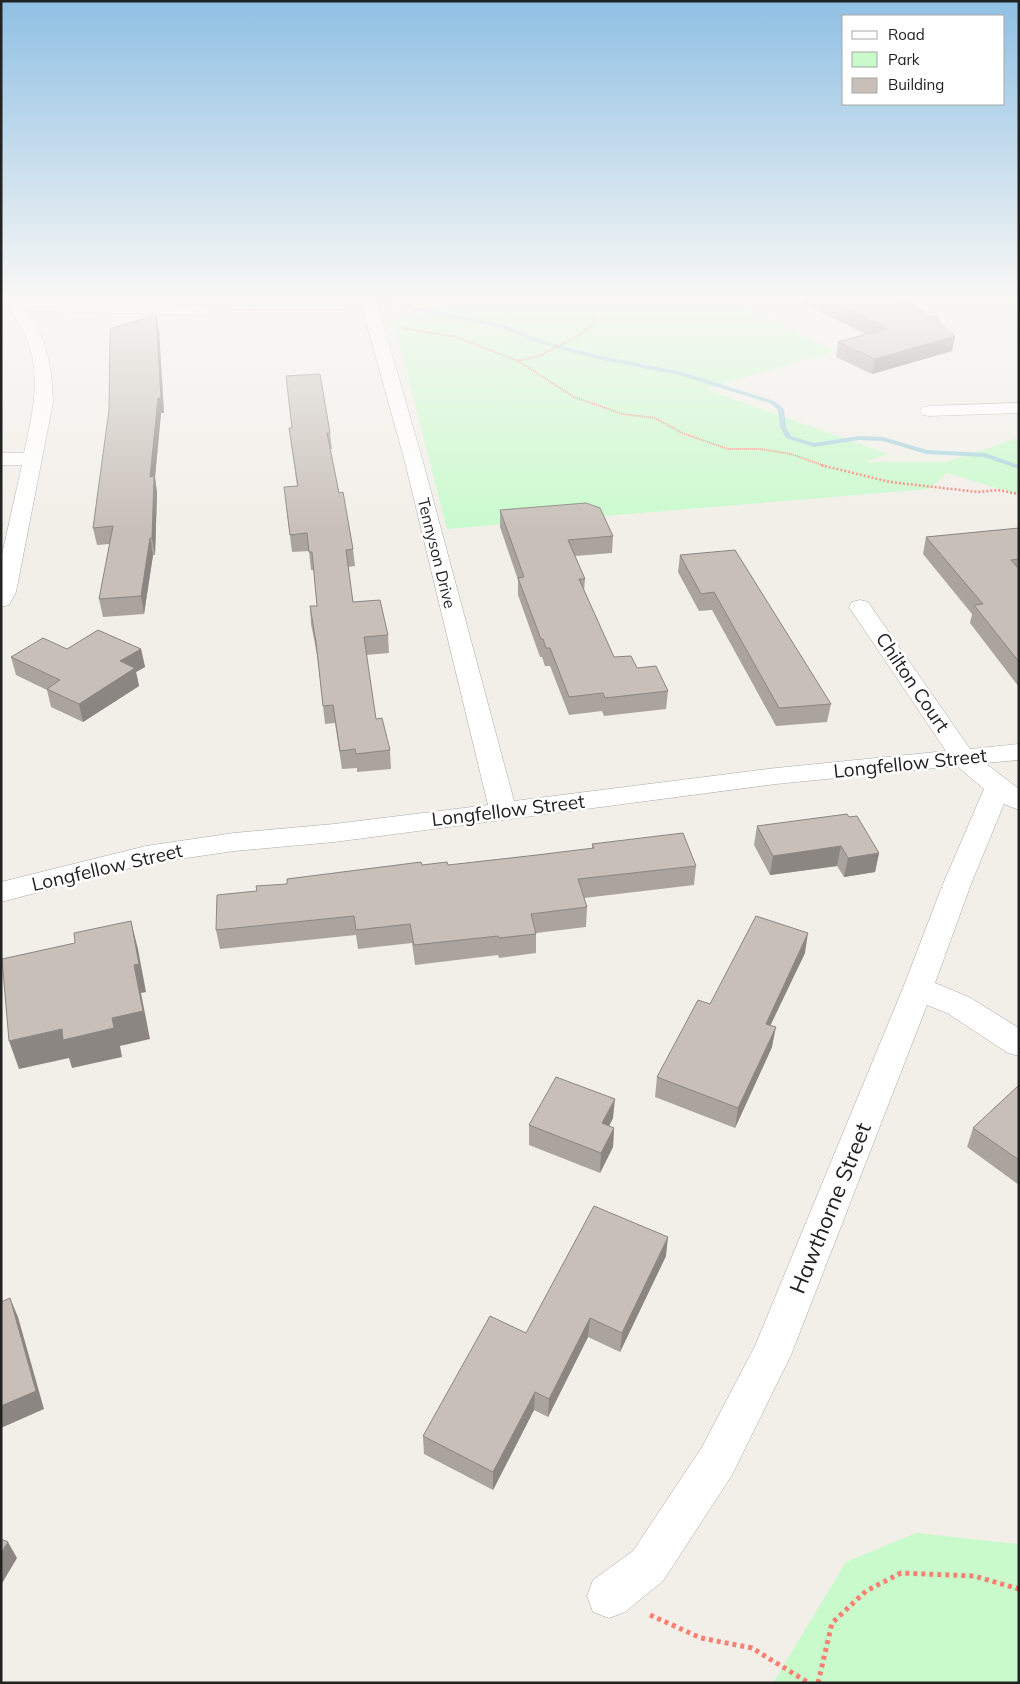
<svg xmlns="http://www.w3.org/2000/svg" width="1020" height="1684" font-family="Mulish,sans-serif">
  <style>
    .park { fill: #c8facc }
    .lines { fill: none; stroke-linecap: round; stroke-linejoin: round }
    .stream { fill: #aad3df; fill-rule: evenodd }
    .minor-casing { stroke: #a9a9a9; stroke-width: 1 }
    .path-far2 { stroke: #fa8072; stroke-width: 2; stroke-dasharray: 1 1; stroke-linecap: butt }
    .path-far1 { stroke: #fa8072; stroke-width: 2.5; stroke-dasharray: 2 2; stroke-linecap: butt }
    .path { stroke: #fa8072; stroke-width: 5; stroke-dasharray: 4 4; stroke-linecap: butt }
    .minor { fill: #fff; fill-rule: evenodd }
    .wall { fill: #aba49e }
    .shaded-wall { fill: #8b8681 }
    .building { fill: #c7bfb8; stroke: #8b8681 }
    .labels { text-anchor: middle; dominant-baseline: central; stroke-width: 5; stroke-linejoin: round; paint-order: stroke }
    .far-street-label { font-size: 16px; fill: #222; stroke: #fff }
    .street-label { font-size: 19px; fill: #222; stroke: #fff }
    .near-street-label { font-size: 22px; fill: #222; stroke: #fff }
  </style>
  <rect width="100%" height="100%" fill="#f2efe9"/>
  <g class="park">
    <polygon points="500,296 724,296 835,351 705,389 888,454 865,462 946,462 1019,438 1019,495 947,473 929,489 447,529 393,318"/>
    <polygon points="916,1533 1019,1544 1019,1683 773,1683 846,1562"/>
  </g>
  <g class="lines">
    <polygon class="stream" points="324,296 345,296 387,301 504,325 540,340 597,355 682,372 774,401 784,409 786,427 791,436 814,443 859,436 883,437 927,450 985,453 1019,465 1019,469 984,457 926,454 883,441 859,440 814,447 786,438 780,427 778,410 770,403 679,375 596,359 536,342 502,328 387,305"/>
    <g class="minor-casing">
      <g id="minor">
        <path d="M1 296H16L21 301 205 305 210 307 213 310 210 313 205 315 27 311C47 339 52 368 53 402L16 592 9 605 1 607V559L22 465H1V453H24C33 411 43 373 24 332 18 319 8 309 1 296Z"/>
        <polygon points="359,296 375,296 423,462 514,801 776,768 946,751 849,607 852,602 860,600 868,602 970,749 1019,744 1019,760 985,763 1019,789 1019,810 1004,804 971,884 935,983 969,997 1019,1028 1019,1056 1008,1053 947,1013 927,1005 791,1355 732,1475 663,1581 625,1612 609,1618 593,1612 587,1596 593,1580 633,1551 702,1447 755,1346 903,988 943,884 984,789 957,766 776,784 334,842 234,851 146,864 1,902 1,882 146,846 234,833 334,824 488,805 405,462"/>
        <path d="M897 296C909 296 924 295 933 306L930 309C919 312 908 304 899 299Z"/>
        <polygon points="1019,403 1019,413 929,416 923,415 920,411 923,407 929,406"/>
      </g>
    </g>
    <g class="path-far2">
      <polyline points="230,310 344,310"/>
      <polyline points="403,328 456,337 518,361 539,356 583,333 596,321 593,306 599,296"/>
      <polyline points="518,361 574,397 623,414 655,418 682,433 728,449 760,449 791,454 825,466"/>
    </g>
    <polyline class="path-far1" points="821,465 890,482 978,492 998,490 1019,494"/>
    <g class="path">
      <polyline points="650,1615 701,1638 752,1648 809,1683"/>
      <polyline points="818,1683 832,1623 866,1591 901,1573 974,1576 1019,1589"/>
    </g>
    <use href="#minor" class="minor"/>
  </g>
  <g class="wall">
    <polygon points="805,296 884,296 940,324 955,336 952,351 872,374 836,357 838,342 866,334 804,304"/>
    <polygon points="159,330 164,413 161,413 155,477 157,493 155,555 153,555 144,614 103,617 99,599 110,544 97,545 93,528"/>
    <polygon points="289,428 330,433 332,449 330,449 339,493 353,549 355,566 348,567 353,602 388,635 389,653 366,655 376,719 390,750 391,769 357,772 357,768 342,769 335,723 325,724 318,660 311,624 310,606 317,606 314,570 311,570 309,551 292,552 284,487 297,486"/>
    <polygon points="500,510 613,536 612,553 575,556 585,579 584,591 614,657 637,668 668,691 666,709 604,716 602,711 569,715 550,666 545,666 542,657 540,657 518,595 518,580 500,527"/>
    <polygon points="1019,528 1019,687 970,623 972,614 923,554 926,537"/>
    <polygon points="680,555 831,704 827,722 776,726 712,610 699,611 678,572"/>
    <polygon points="67,649 141,649 145,667 136,672 139,686 83,722 51,707 47,690 16,675 11,657"/>
    <polygon points="849,817 879,853 875,872 844,877 837,866 770,875 754,845 757,826"/>
    <polygon points="592,844 696,866 694,885 584,898 587,907 586,927 536,933 536,953 499,958 498,955 415,965 412,943 358,949 356,935 220,949 216,930 257,891 287,884 422,865 448,865 592,849"/>
    <polygon points="805,953 770,1025 772,1047 735,1128 655,1097 657,1077 710,1004"/>
    <polygon points="1019,1085 1019,1185 967,1147 973,1128"/>
    <polygon points="613,1118 609,1126 614,1128 613,1147 600,1173 529,1145 529,1125"/>
    <polygon points="666,1256 620,1352 588,1337 548,1417 534,1410 493,1490 424,1454 423,1436 526,1333"/>
  </g>
  <g class="shaded-wall">
    <polygon points="156,315 159,330 164,413 161,413 155,477 157,493 155,555 152,538 150,477"/>
    <polygon points="955,336 952,351 872,374 875,359"/>
    <polygon points="150,538 153,555 144,614 141,596"/>
    <polygon points="141,649 145,667 136,672 139,686 83,722 79,704 120,661"/>
    <polygon points="841,846 837,866 770,875 773,856"/>
    <polygon points="879,853 875,872 844,877 848,858"/>
    <polygon points="131,921 138,949 146,992 141,993 150,1039 120,1046 122,1057 72,1068 69,1058 19,1069 9,1041 112,1018 134,965"/>
    <polygon points="808,933 805,953 762,1043 766,1024"/>
    <polygon points="776,1027 772,1047 735,1128 738,1108"/>
    <polygon points="615,1099 613,1118 601,1142 602,1123"/>
    <polygon points="614,1128 613,1147 600,1173 601,1153"/>
    <polygon points="668,1237 666,1256 620,1352 622,1333"/>
    <polygon points="10,1298 18,1317 44,1409 1,1428 1,1406"/>
    <polygon points="590,1318 588,1337 548,1417 549,1399"/>
    <polygon points="535,1392 534,1410 493,1490 493,1472"/>
    <polygon points="8,1542 17,1558 1,1585 1,1553"/>
  </g>
  <g class="building">
    <polygon points="820,296 884,296 901,304 910,302 930,317 937,315 940,324 955,336 875,359 838,342 887,328"/>
    <polygon points="156,315 161,398 158,398 150,477 154,476 152,538 150,538 141,596 99,599 113,526 93,528 109,410 110,329"/>
    <polygon points="320,374 330,433 327,433 339,493 343,492 353,549 346,550 353,602 380,600 388,635 364,637 376,719 382,718 390,750 356,754 355,749 340,751 333,705 323,706 316,642 310,606 317,606 312,552 309,552 307,533 290,535 284,487 298,486 289,428 292,428 286,376"/>
    <polygon points="586,503 600,508 613,536 568,540 585,579 579,579 614,657 631,656 637,668 656,666 668,691 605,698 603,693 569,697 550,648 546,648 543,639 541,639 518,578 524,577 500,510"/>
    <polygon points="1019,528 1019,559 1011,560 1019,569 1019,662 974,605 983,604 926,537"/>
    <polygon points="735,550 831,704 779,708 714,592 701,594 680,555"/>
    <polygon points="98,630 141,649 120,661 135,668 79,704 47,689 60,680 11,657 43,638 67,649"/>
    <polygon points="847,814 849,817 857,816 879,853 848,858 841,846 773,856 757,826"/>
    <polygon points="683,833 696,866 578,879 587,907 531,914 536,934 499,938 498,936 414,945 410,924 356,930 354,916 216,930 217,895 257,891 256,886 287,884 287,879 421,862 422,865 447,862 448,865 537,855 594,848 592,844"/>
    <polygon points="756,916 808,933 766,1024 776,1027 738,1108 657,1077 698,1000 710,1004"/>
    <polygon points="131,921 139,964 134,965 143,1011 112,1018 114,1028 63,1040 62,1029 9,1041 2,959 75,943 74,933"/>
    <polygon points="556,1077 615,1099 602,1123 614,1128 601,1153 529,1125"/>
    <polygon points="1019,1085 1019,1160 973,1128"/>
    <polygon points="594,1206 668,1237 622,1333 590,1318 549,1399 535,1392 493,1472 423,1436 490,1316 526,1333"/>
    <polygon points="10,1298 36,1391 1,1406 1,1302"/>
    <polygon points="1,1539 8,1542 1,1553"/>
  </g>
  <linearGradient id="sky" x2="0" y2="1"><stop stop-color="#8fc0e4"/><stop offset="0.56" stop-color="#f9f8f5"/><stop offset="1" stop-color="#f9f8f5" stop-opacity="0"/></linearGradient>
  <rect width="1020" height="532" fill="url(#sky)"/>
  <g class="labels">
    <g class="far-street-label">
      <text transform="translate(437 553) rotate(76)">Tennyson Drive</text>
    </g>
    <g class="street-label">
      <text transform="translate(913 682) rotate(56)">Chilton Court</text>
      <text transform="translate(910 763) rotate(-6)">Longfellow Street</text>
      <text transform="translate(508 810) rotate(-7)">Longfellow Street</text>
      <text transform="translate(107 867) rotate(-13)">Longfellow Street</text>
    </g>
    <g class="near-street-label">
      <text transform="translate(830 1208) rotate(-68)">Hawthorne Street</text>
    </g>
  </g>
  <rect width="1020" height="1684" fill="none" stroke="#222222" stroke-width="5"/>
  <rect x="842" y="15" width="162" height="90" fill="#ffffff" stroke="#a7a7a7"/>
  <rect x="852" y="31" width="25" height="8" fill="#ffffff" stroke="#a7a7a7"/>
  <text x="888" y="40" font-size="15" fill="#222222">Road</text>
  <rect x="852" y="52" width="25" height="15" fill="#c8facc" stroke="#a7a7a7"/>
  <text x="888" y="65" font-size="15" fill="#222222">Park</text>
  <rect x="852" y="78" width="25" height="15" fill="#c7bfb8" stroke="#a7a7a7"/>
  <text x="888" y="90" font-size="15" fill="#222222">Building</text>
</svg>
